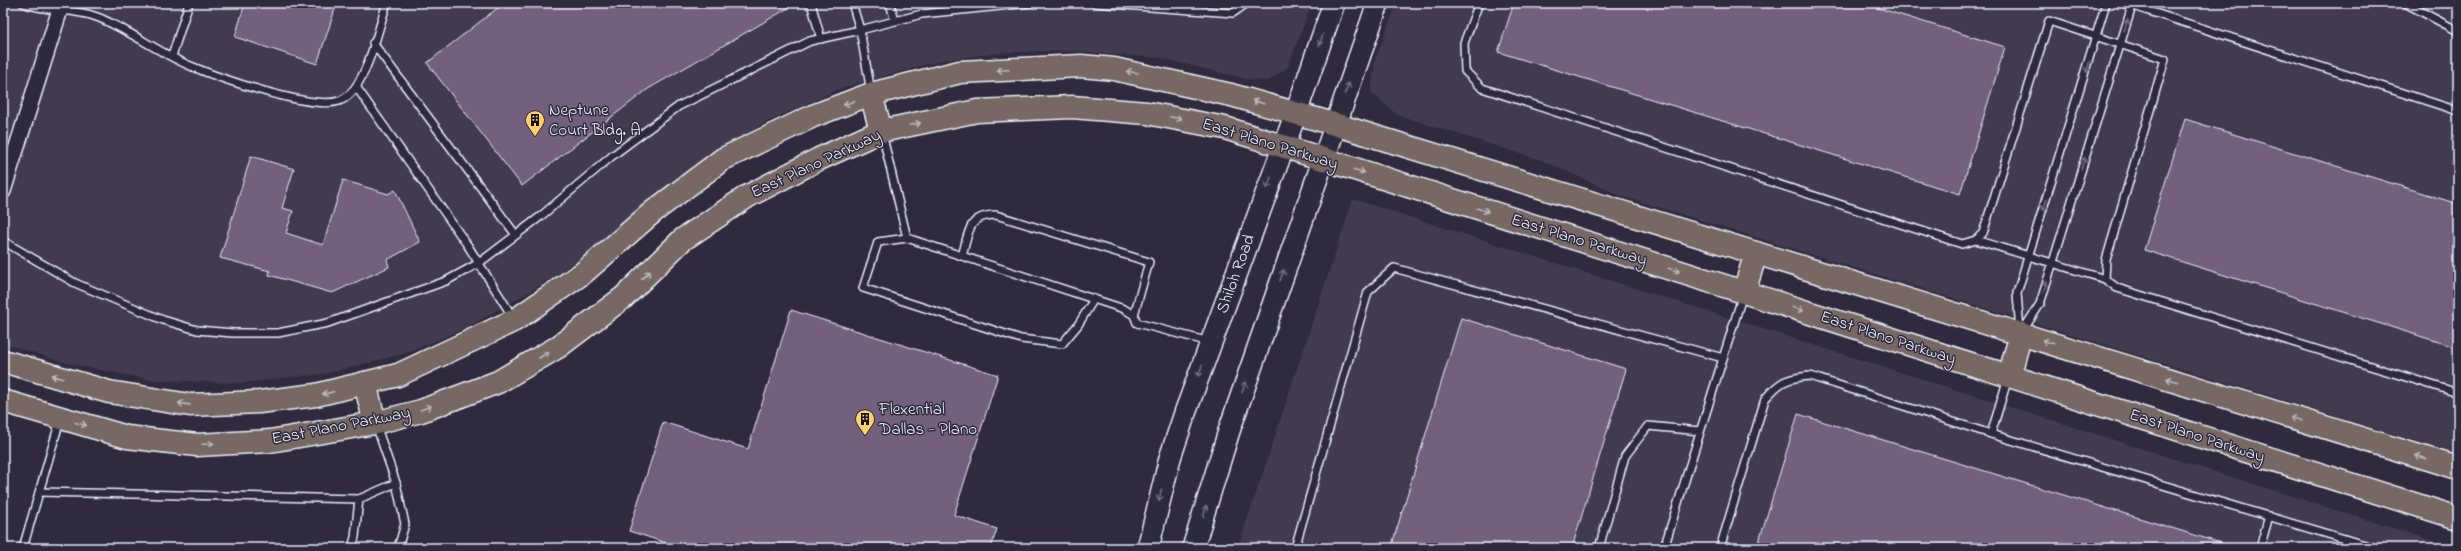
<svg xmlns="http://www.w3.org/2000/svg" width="2461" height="551" font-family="'Indie Flower',sans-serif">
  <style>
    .built { fill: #433a50 }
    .building { fill: #72617c; stroke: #e8f1f8 }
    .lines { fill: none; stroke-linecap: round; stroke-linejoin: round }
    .service-casing { stroke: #e8f1f8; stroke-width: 10 }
    .minor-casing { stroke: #e8f1f8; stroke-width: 18 }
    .secondary-casing { stroke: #e8f1f8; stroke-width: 24 }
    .primary-casing { stroke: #e8f1f8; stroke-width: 25 }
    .service { stroke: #2f2a3d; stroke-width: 7 }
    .minor { stroke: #2f2a3d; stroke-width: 15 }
    .secondary { stroke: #2f2a3d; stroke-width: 21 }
    .primary { stroke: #776864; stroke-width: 22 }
    .oneway { stroke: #70707e }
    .oneway2 { stroke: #bbbabd }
    .labels { text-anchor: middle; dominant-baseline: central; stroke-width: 3; stroke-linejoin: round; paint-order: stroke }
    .poi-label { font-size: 17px; fill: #e8f1f8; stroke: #2f2a3d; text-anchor: start }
    .street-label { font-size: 17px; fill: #e8f1f8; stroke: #2f2a3d }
  </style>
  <rect width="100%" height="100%" fill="#2f2a3d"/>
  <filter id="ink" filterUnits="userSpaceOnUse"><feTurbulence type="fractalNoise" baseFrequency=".025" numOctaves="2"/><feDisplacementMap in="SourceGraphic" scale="8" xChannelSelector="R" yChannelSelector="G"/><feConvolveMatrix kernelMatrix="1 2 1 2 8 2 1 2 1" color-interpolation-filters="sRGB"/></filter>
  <g filter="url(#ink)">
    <g class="built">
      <polygon points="3,3 1312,3 1288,67 1268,81 1247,79 1160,58 1072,51 1007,52 943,60 842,88 767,122 706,156 562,273 468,327 410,352 328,373 243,383 153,380 66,363 3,343"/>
      <polygon points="1397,3 2458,3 2458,454 1622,196 1541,160 1397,115 1371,92 1375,60"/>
      <polygon points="1353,199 2456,548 1238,548"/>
    </g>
    <g class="building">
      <polygon points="245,3 337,3 317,64 235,37"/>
      <polygon points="504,3 797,3 648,89 522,186 427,63"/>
      <polygon points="1514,3 1862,3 2005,47 1960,194 1498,52"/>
      <polygon points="2185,119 2458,204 2458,348 2144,250"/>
      <polygon points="251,156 294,169 282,208 293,211 286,233 323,245 343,180 388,194 395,190 420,242 387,260 389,267 332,293 269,275 270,271 220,258"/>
      <polygon points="791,310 998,375 954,515 997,529 991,548 682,548 629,531 663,422 748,449"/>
      <polygon points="1461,318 1626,369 1572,548 1391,548"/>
      <polygon points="1798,414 2224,544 2224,548 1757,548"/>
    </g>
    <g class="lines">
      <g class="service-casing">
        <g id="service">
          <path d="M23 3C46 12 74 8 97 17 130 30 160 54 193 67 222 79 312 110 339 101 366 92 378 28 387 3"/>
          <polyline points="811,3 821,39"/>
          <polyline points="852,3 860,30 922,14 1030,3"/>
          <polyline points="890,3 895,21"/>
          <polyline points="1095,3 1233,13 1247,3"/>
          <polyline points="1479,3 1464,43 1465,71 1482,88 1962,244 1976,240 1983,233 2049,21 2165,59 2106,260 2105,279 2117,288 2458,393"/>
          <polyline points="2124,3 2458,111"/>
          <polyline points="2405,3 2458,31"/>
          <polyline points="373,43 516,235"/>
          <polyline points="172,56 189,3"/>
          <polyline points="357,88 468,246 514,319"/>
          <polyline points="882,133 907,238 1124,309 1134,315 1137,323 1210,342"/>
          <polyline points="907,238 878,242 863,288 1021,339 1062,344 1078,325 1094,299"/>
          <polyline points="1976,240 2105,279"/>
          <polyline points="3,241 75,283 163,320 197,330 233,333 278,333 328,323 446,281 479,263 541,216 612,156 679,106 810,41 860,30 871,92"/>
          <path d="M962 256C969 233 967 215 996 215L1149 262 1134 315"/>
          <polyline points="2020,331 2017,293 2106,3"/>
          <polyline points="2022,332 2040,304 2133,3"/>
          <polyline points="376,425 396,483 405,524 398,548"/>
          <polyline points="1991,434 2008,378"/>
          <polyline points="39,492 359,499 355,537 352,548"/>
          <polyline points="359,499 396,483"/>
          <polyline points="23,548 60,420"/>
          <polyline points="1295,548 1368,292 1394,268 1723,358"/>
          <polyline points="1599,548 1625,456 1648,426 1700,431"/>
          <polyline points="1664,548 1743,294"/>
          <path d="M1720 548 1765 399C1780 381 1787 378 1810 376L1991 434 2375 548"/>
          <polyline points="2260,548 2269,516"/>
        </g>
      </g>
      <g class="minor-casing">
        <polyline id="minor" points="3,191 62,3"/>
      </g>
      <g class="secondary-casing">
        <g id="secondary">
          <polyline points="1148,548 1170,458 1185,413 1296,113 1334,3"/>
          <polyline points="1193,548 1229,431 1378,3"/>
        </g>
      </g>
      <g class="primary-casing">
        <g id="primary">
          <polyline points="871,94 881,131"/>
          <polyline points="1744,292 1756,253"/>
          <polyline points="3,361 109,392 190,405 259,402 316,395 398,375 515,320 583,273 654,211 723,159 813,116 871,94 960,72 1081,66 1114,69 1231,95 1334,124 2458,468"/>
          <polyline points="2009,376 2021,334"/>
          <polyline points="365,383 375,423"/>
          <polyline points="3,401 127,437 197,445 270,441 375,423 421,411 498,382 558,347 624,297 682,240 748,196 819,159 881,131 977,111 1072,107 1147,113 1225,128 2458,518"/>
        </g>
      </g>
      <use href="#service" class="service"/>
      <use href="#minor" class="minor"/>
      <use href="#secondary" class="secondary"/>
      <use href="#primary" class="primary"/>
    </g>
    <defs><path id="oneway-shaft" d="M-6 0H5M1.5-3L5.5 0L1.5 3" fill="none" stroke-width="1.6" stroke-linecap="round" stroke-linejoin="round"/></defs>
    <g class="oneway">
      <use href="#oneway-shaft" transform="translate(2126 25) rotate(-73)"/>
      <use href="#oneway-shaft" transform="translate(1321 40) rotate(109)"/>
      <use href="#oneway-shaft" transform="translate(2088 67) rotate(107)"/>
      <use href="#oneway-shaft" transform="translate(1347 88) rotate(-70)"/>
      <use href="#oneway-shaft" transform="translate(2083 163) rotate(-73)"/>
      <use href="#oneway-shaft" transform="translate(1269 183) rotate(110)"/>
      <use href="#oneway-shaft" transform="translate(2045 205) rotate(107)"/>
      <use href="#oneway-shaft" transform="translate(1282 275) rotate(-71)"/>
      <use href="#oneway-shaft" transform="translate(2045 287) rotate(-73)"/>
      <use href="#oneway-shaft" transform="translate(1200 371) rotate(111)"/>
      <use href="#oneway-shaft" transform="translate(1244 387) rotate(-71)"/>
      <use href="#oneway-shaft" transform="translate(1160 495) rotate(104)"/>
      <use href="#oneway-shaft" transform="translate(1205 511) rotate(-73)"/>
    </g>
    <g class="oneway2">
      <use href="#oneway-shaft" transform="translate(1003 70) rotate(177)"/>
      <use href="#oneway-shaft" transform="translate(1132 72) rotate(-171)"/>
      <use href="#oneway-shaft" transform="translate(1258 102) rotate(-164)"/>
      <use href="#oneway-shaft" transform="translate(849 103) rotate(159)"/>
      <use href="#oneway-shaft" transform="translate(1176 118) rotate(11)"/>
      <use href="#oneway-shaft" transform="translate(915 124) rotate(-12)"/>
      <use href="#oneway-shaft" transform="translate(1359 171) rotate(17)"/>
      <use href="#oneway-shaft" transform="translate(1483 210) rotate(17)"/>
      <use href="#oneway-shaft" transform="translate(1674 270) rotate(17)"/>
      <use href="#oneway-shaft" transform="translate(646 275) rotate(-44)"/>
      <use href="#oneway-shaft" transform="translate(1798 309) rotate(18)"/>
      <use href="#oneway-shaft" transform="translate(2048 342) rotate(-163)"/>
      <use href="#oneway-shaft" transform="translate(544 355) rotate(-30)"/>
      <use href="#oneway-shaft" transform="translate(57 377) rotate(-164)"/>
      <use href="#oneway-shaft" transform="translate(2172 380) rotate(-163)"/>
      <use href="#oneway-shaft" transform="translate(328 393) rotate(166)"/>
      <use href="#oneway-shaft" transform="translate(184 404) rotate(-172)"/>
      <use href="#oneway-shaft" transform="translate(426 408) rotate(-20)"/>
      <use href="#oneway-shaft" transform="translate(2296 419) rotate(-163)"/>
      <use href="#oneway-shaft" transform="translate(81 424) rotate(15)"/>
      <use href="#oneway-shaft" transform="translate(208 444) rotate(-3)"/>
      <use href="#oneway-shaft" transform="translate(2421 457) rotate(-163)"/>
    </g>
  </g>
  <defs>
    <g id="building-pin" transform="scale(1)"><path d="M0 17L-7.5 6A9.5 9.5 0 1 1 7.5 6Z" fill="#ffd166" stroke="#2f2a3d"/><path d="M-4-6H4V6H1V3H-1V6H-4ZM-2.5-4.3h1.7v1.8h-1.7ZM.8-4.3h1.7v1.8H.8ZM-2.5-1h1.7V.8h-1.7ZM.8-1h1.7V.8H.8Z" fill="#111"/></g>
  </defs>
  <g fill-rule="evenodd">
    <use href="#building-pin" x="535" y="120"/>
    <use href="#building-pin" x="865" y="419"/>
  </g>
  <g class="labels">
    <g class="poi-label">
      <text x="549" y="110">Neptune<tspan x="549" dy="20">Court Bldg. A</tspan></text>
      <text x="879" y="409">Flexential<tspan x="879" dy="20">Dallas - Plano</tspan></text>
    </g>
    <g class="street-label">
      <text transform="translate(1270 144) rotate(17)">East Plano Parkway</text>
      <text transform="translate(816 164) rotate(-25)">East Plano Parkway</text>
      <text transform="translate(1579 240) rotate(17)">East Plano Parkway</text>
      <text transform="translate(1236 274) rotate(-70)">Shiloh Road</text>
      <text transform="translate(1888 338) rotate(18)">East Plano Parkway</text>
      <text transform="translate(341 426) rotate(-11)">East Plano Parkway</text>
      <text transform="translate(2197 436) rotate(18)">East Plano Parkway</text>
    </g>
  </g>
  <rect width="2461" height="551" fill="none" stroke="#2f2a3d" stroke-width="16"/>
  <rect x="8" y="8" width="2445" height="535" fill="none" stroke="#e8f1f8" stroke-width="1.5" filter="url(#ink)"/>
</svg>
